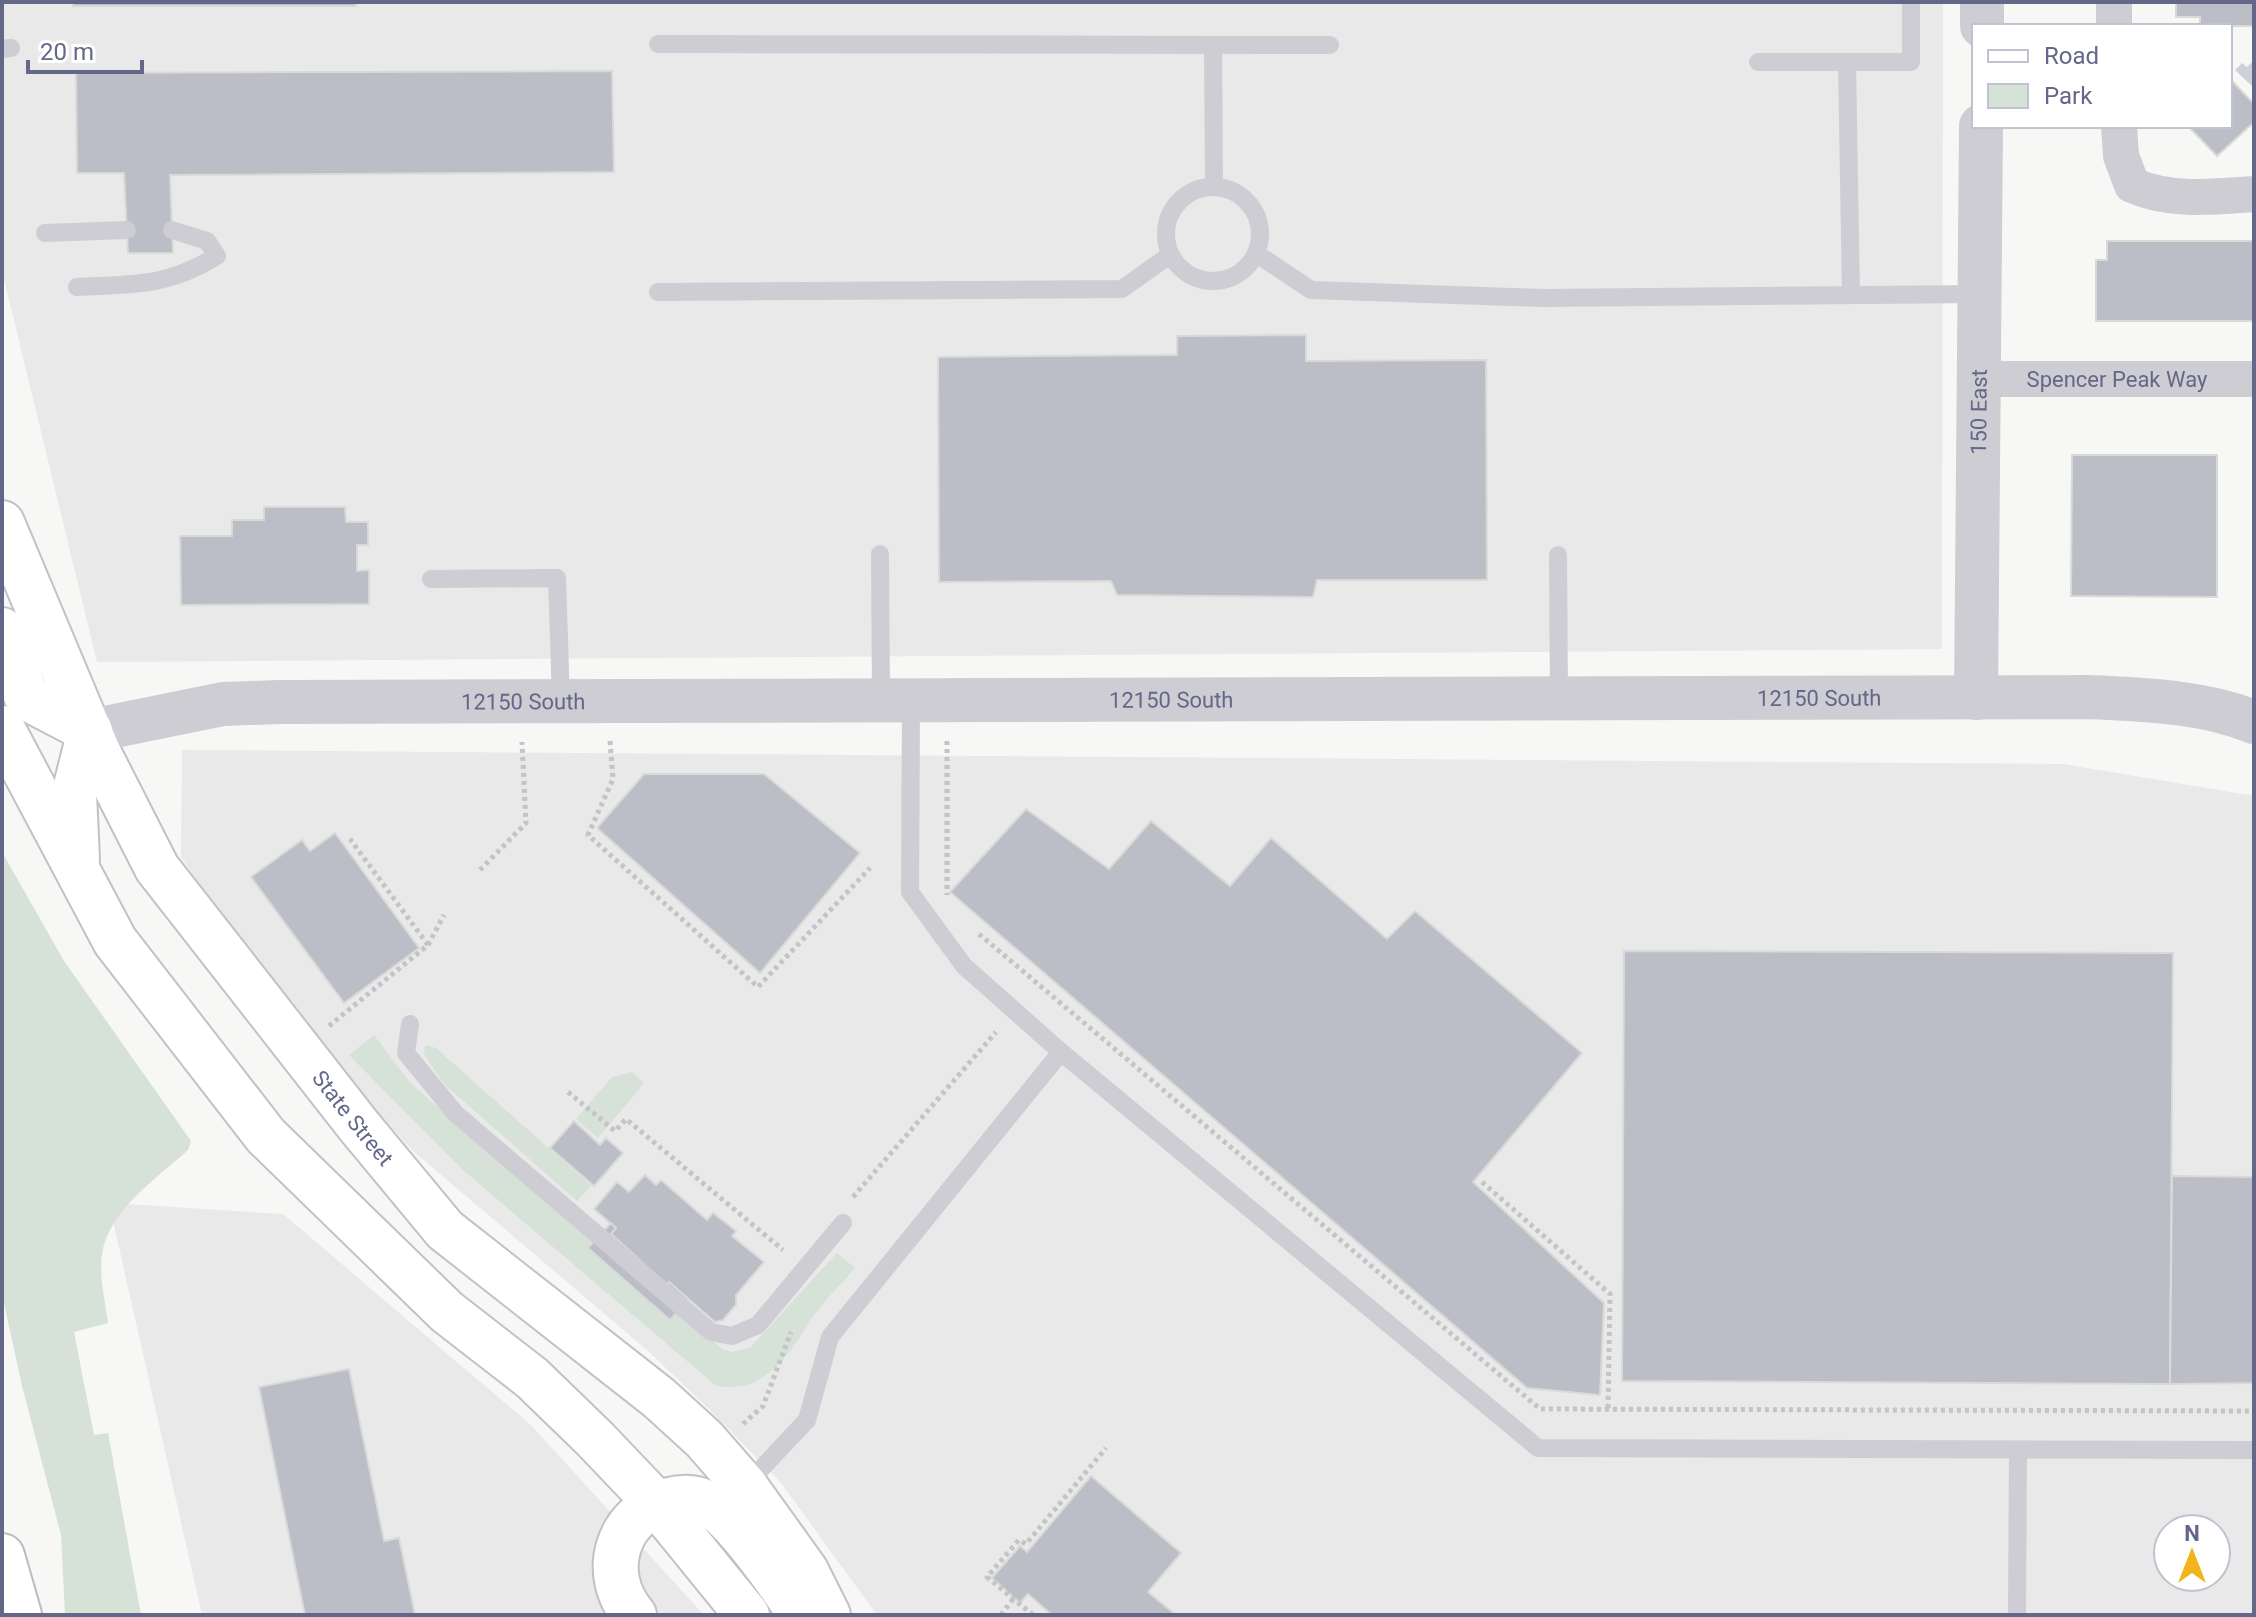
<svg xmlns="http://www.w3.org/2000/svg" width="2256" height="1617" font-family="Roboto,sans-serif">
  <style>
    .built { fill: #e8e9e8; fill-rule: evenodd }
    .green { fill: #d6e1d7 }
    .water { fill: #cfd1da }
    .building { fill: #bbbdc7; stroke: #d9dad8; stroke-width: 2 }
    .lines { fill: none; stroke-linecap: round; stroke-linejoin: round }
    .secondary-casing { stroke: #c1c1c9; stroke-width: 48 }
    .motorway-casing { stroke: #bcbdc2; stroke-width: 48 }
    .path { stroke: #c4c4c7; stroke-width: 5; stroke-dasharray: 4 4; stroke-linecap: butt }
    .service { stroke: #cdcdd3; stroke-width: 18 }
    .minor { stroke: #cdcdd3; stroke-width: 36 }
    .tertiary { stroke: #cdcdd3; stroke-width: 44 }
    .secondary { stroke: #fff; stroke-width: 44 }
    .motorway { stroke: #fff; stroke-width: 44 }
    .labels { text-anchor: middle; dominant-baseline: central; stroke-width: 8; stroke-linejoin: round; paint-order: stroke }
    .street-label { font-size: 22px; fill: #656789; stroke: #fff }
  </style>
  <rect width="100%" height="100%" fill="#f7f8f5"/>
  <g class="built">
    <polygon points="2,2 1943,2 1942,649 97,662 2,271"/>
    <path d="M182 750 2063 764 2254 796V1615H877L781 1483 710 1410 647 1350 413 1151 294 1022 181 857ZM2168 1529H2216V1577H2168Z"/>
    <polygon points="109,1203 283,1214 531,1425 704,1615 202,1615"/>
  </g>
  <g class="green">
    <path d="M2 852 64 961 191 1141 188 1150C158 1177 108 1211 102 1254 99 1276 105 1301 108 1323L74 1332 94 1435 108 1433 141 1615H65L61 1535 22 1386 2 1294Z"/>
    <path d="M374 1035 411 1084 723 1350 733 1352 750 1348 837 1253 855 1268C839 1287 819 1305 807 1326 786 1360 759 1396 715 1385L463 1170 349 1055Z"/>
    <polygon points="425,1045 436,1048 591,1186 577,1201 444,1084 424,1054"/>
    <polygon points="632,1072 644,1083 598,1138 576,1119 612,1077"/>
  </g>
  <polygon class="water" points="2254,60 2254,88 2235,70 2242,63 2247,67"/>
  <g class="building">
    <polygon points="74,2 356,2 356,6 73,6"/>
    <polygon points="2176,2 2254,2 2254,26 2200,26 2200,17 2176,17"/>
    <polygon points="612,71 614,172 170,175 173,253 128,253 124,173 77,173 76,73"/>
    <polygon points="2230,79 2254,104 2254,122 2217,156 2188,126 2230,126"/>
    <polygon points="2107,241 2254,241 2254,321 2096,321 2096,260 2107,260"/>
    <polygon points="1306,335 1306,361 1486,360 1487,580 1317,580 1313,597 1117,595 1111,581 939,582 938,357 1177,355 1177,336"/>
    <polygon points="2072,455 2217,455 2217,597 2071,596"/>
    <polygon points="264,507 345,507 346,522 368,522 368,545 357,545 357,571 369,570 369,604 181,605 180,536 232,536 232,520 264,520"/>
    <polygon points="644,774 764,774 860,853 760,973 597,828"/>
    <polygon points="1026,809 1109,869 1151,821 1230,886 1271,838 1387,939 1415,911 1582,1053 1473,1182 1604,1303 1600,1395 1527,1388 950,892"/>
    <polygon points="335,833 419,948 344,1003 251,877 302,840 310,851"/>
    <polygon points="1624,951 2173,953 2170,1384 1622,1381"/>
    <polygon points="574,1121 600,1145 606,1138 623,1153 594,1186 550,1148"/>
    <polygon points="645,1175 656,1185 661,1180 707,1220 713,1213 736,1231 732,1236 764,1262 736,1295 736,1305 723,1320 715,1322 669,1282 663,1288 644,1264 611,1234 616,1228 594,1209 617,1182 629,1192"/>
    <polygon points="2172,1176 2254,1177 2254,1383 2170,1384"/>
    <polygon points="611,1223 616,1228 611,1234 644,1264 663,1288 669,1282 688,1299 670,1320 588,1248"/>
    <polygon points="349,1369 384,1541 399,1538 415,1615 305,1615 259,1387"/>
    <polygon points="1091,1476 1181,1553 1148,1592 1176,1615 1052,1615 1028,1594 1020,1603 992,1578 1020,1546 1027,1552"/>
  </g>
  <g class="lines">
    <g class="secondary-casing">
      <g id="secondary">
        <path id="s4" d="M2 523 98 752 157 868 358 1125 445 1230 659 1398 704 1439 745 1486 806 1571 828 1615"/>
        <polyline points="2,630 27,698 90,731 74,794 77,859"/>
        <polyline points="2,728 115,941 266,1136 447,1312 532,1378 595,1439 656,1503 747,1615"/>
        <path d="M634 1615C599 1574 616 1514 669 1500 681 1497 693 1496 705 1502 732 1514 782 1586 799 1613"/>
      </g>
    </g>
    <g class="motorway-casing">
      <polyline id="motorway" points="2,1556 19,1615"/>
    </g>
    <g class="path">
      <polyline points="610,741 613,779 588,835 758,987 870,868"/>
      <polyline points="947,741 947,895"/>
      <polyline points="480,870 526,823 522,742"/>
      <polyline points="979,934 1540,1409 2254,1411"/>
      <polyline points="428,945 444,915"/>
      <polyline points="329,1026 428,945 350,839"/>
      <polyline points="568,1092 615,1131 626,1119 783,1250"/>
      <polyline points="1482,1182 1610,1294 1608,1409"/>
      <polyline points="853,1197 996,1032"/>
      <polyline points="743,1424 763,1406 791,1332"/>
      <polyline points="1001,1615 1013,1599"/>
      <polyline points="1033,1615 987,1577 1019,1540 1026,1544 1106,1448"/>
    </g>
    <g class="service">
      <polyline points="658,44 1330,45"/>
      <polyline points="1213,45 1214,187"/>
      <polyline points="2,49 11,48"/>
      <polyline points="1758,62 1911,62 1911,2"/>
      <polyline points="1847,62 1851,295"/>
      <circle cx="1213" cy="234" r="47"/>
      <polyline points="45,233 127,230"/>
      <polyline points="1257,254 1311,290 1544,298 1980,294"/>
      <path d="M77 287C134 284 166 287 217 256L207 241 172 230"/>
      <polyline points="658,292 1122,289 1170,255"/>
      <polyline points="880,554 881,700"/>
      <polyline points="1558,555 1559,700"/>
      <polyline points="431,579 557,578 561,701"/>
      <polyline points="911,701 910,892 964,966 1061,1052 1538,1448 2254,1450"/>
      <polyline points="410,1024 406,1053 455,1113 711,1332 732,1336 758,1325 843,1223"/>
      <polyline points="745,1486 807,1420 830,1337 1061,1052"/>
      <polyline points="2017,1615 2018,1450"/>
    </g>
    <g class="minor">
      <polyline points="2114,26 2114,2"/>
      <path d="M2119 126 2121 156 2132 185C2171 202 2212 197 2254 194"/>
      <path id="s1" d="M1979 379H2254"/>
    </g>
    <g class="tertiary">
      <polyline points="1982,26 1982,2"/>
      <path id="s2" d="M1976 698 1981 126"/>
      <path id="s3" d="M90 731 223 704 279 702 2090 697C2145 700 2202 701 2254 722"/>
    </g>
    <use href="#secondary" class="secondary"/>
    <use href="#motorway" class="motorway"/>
  </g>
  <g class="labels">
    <g class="street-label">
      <text stroke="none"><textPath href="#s1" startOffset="138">Spencer Peak Way</textPath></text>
      <text stroke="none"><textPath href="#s2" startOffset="286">150 East</textPath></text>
      <text stroke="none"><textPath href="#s3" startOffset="1732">12150 South</textPath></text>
      <text stroke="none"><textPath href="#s3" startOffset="436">12150 South</textPath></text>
      <text stroke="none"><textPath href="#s3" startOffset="1084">12150 South</textPath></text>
      <text stroke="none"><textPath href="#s4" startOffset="696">State Street</textPath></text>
    </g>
  </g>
  <rect width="2256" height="1617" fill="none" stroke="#656789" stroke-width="8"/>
  <rect x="1972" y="24" width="260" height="104" fill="#ffffff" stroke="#c1c2d0" stroke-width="2"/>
  <rect x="1988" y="50" width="40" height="12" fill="#ffffff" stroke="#c1c2d0" stroke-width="2"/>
  <text x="2044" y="64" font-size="24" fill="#656789">Road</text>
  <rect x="1988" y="84" width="40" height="24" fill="#d6e1d7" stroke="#c1c2d0" stroke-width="2"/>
  <text x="2044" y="104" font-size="24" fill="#656789">Park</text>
  <g transform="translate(2192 1553)"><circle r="38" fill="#ffffff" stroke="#c1c2d0" stroke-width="2"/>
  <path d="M0-6L14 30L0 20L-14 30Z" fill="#f1b41d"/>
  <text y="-12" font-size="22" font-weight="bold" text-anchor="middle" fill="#656789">N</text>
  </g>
  <path d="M28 60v12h114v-12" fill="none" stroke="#656789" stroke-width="4"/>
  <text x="40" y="60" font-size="24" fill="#656789" stroke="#ffffff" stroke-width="6" paint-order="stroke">20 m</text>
</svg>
